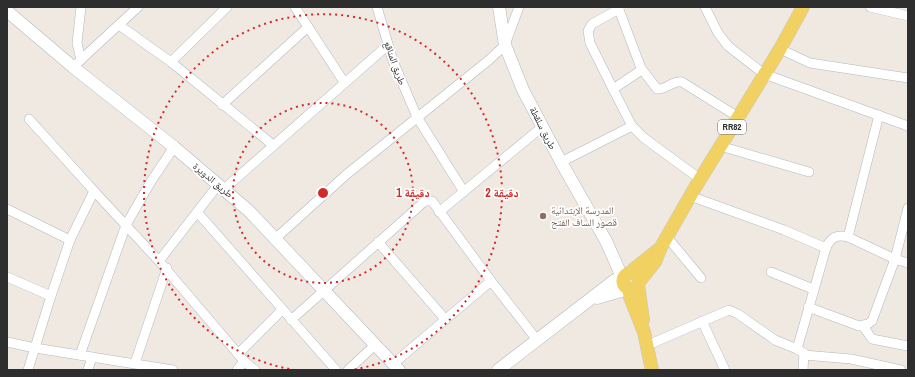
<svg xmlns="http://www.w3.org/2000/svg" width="915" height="377" font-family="'Archivo Narrow','Noto Naskh Arabic',sans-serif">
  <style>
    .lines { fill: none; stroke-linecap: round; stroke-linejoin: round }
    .street-casing { stroke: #b4b7c1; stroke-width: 10 }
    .secondary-casing { stroke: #b4b7c1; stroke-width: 13 }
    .primary-casing { stroke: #c9c9c9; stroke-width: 14 }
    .street { stroke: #fff; stroke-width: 9 }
    .secondary { stroke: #fff; stroke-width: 12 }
    .primary { stroke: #f2d163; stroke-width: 13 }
    .ring { fill: none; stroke: #d62828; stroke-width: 2; stroke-dasharray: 2 4 }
    .education-dot { fill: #8d6e63; stroke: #fff; stroke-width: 1.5 }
    .labels { text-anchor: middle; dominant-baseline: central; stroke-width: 3.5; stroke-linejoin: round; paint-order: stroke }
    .shield { fill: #fff; stroke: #6d6d6d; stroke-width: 1 }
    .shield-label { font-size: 9px; font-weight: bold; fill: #2e2e2e }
    .street-label { font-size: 10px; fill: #2e2e2e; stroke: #fff }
    .education-label { font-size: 10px; fill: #785e54; stroke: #fff; text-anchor: start }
    .centre { fill: #d62828; stroke: #fff; stroke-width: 2 }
    .ring-label { font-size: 12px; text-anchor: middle; font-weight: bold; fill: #d62828; stroke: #fff; stroke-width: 3.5; stroke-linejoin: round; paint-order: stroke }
  </style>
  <rect width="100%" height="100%" fill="#efe9e1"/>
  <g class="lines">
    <g class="street-casing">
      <g id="street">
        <polyline points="295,7 344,82"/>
        <polyline points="377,7 393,61 417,117 464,192"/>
        <polyline points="618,7 641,68 640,71 613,89 614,91 632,126 644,138 700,179"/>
        <polyline points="705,7 718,33 728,46 764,74 908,126"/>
        <polyline points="870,7 908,16"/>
        <polyline points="119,25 171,62 273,145"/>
        <polyline points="780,49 810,63 908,78"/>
        <polyline points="81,60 77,43 81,7"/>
        <polyline points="171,62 227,7"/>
        <polyline points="73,67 138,7"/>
        <path d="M641 68 657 89C666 90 673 80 682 82L738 117"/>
        <polyline points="613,89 590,43 588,31 592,24 619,9"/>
        <polyline points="222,105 308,27"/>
        <polyline points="879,115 848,237 895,259 908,263"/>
        <polyline points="29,119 94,191"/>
        <polyline points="720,146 809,172"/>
        <polyline points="561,162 632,126"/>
        <polyline points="224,189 388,45"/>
        <polyline points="690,196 784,230 826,248"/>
        <polyline points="7,209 70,240"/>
        <polyline points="439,212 542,127"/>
        <polyline points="198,213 336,370"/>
        <polyline points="667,237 701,278"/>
        <polyline points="276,238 347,174 489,60 505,45 519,7"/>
        <polyline points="378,242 445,319"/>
        <polyline points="159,261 244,361"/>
        <polyline points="771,272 813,289"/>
        <polyline points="7,277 51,296"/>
        <polyline points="808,307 859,326 868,324 872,321 895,259 908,208"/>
        <polyline points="291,320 425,201 432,201 491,281"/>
        <polyline points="702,321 725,370"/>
        <polyline points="863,326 872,339 908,346"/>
        <polyline points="7,342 35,348 173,370"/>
        <polyline points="648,345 729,310 738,314 775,340 797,349"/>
        <polyline points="238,354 282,310"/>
        <polyline points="80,355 126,225 150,183 174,147"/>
        <polyline points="804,355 851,359 901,370"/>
        <polyline points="135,363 167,268"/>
        <polyline points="393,364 491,281 537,340"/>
        <polyline points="28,370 51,296 70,240 94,191 159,261 218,185"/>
        <polyline points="88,370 92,357"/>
        <polyline points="237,370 244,361 255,370"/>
        <polyline points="348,370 375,345"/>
        <path d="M803 370 804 353 797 349 826 248C831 237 837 234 848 237"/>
      </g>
    </g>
    <g class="secondary-casing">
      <g id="secondary">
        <polyline points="499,7 505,45 523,90 561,162 606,241 623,279"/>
        <polyline points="7,11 73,67 174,147 249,211 399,370"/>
        <polyline points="597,298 628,289"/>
        <polyline points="498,370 615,280 623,280"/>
      </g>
    </g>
    <g class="primary-casing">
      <g id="primary">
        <circle cx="631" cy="281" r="8"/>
        <polyline points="632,273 634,269 658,250"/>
        <polyline points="639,282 655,262 661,247 696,186 780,49 803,7"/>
        <polyline points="638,285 643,320"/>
        <polyline points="629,289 630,297 644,332 652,370"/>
      </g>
    </g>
    <use href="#street" class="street"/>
    <use href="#secondary" class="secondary"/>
    <use href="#primary" class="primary"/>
  </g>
  <g class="ring">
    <circle cx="323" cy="193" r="90"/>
    <path d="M295 370A179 179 0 1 1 351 370"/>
  </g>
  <circle class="education-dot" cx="543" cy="216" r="4"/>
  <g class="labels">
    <rect class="shield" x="718" y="120" width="28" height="14" rx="3"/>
    <g class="shield-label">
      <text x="732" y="127">RR82</text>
    </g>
    <g class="street-label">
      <text transform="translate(395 63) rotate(70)">طريق المناقع</text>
      <text transform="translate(543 128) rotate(63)">طريق سلقطة</text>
      <text transform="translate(213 180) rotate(40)">طريق الدويرة</text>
    </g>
    <g class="education-label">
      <text x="551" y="210">المدرسة الإبتدائية<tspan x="551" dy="12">قصور الساف الفتح</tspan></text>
    </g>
  </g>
  <circle cx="323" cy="193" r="6" class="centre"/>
  <g class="ring-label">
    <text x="413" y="197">1 دقيقة</text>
    <text x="502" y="197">2 دقيقة</text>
  </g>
  <rect width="915" height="377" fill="none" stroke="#2e2e2e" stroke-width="16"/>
</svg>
